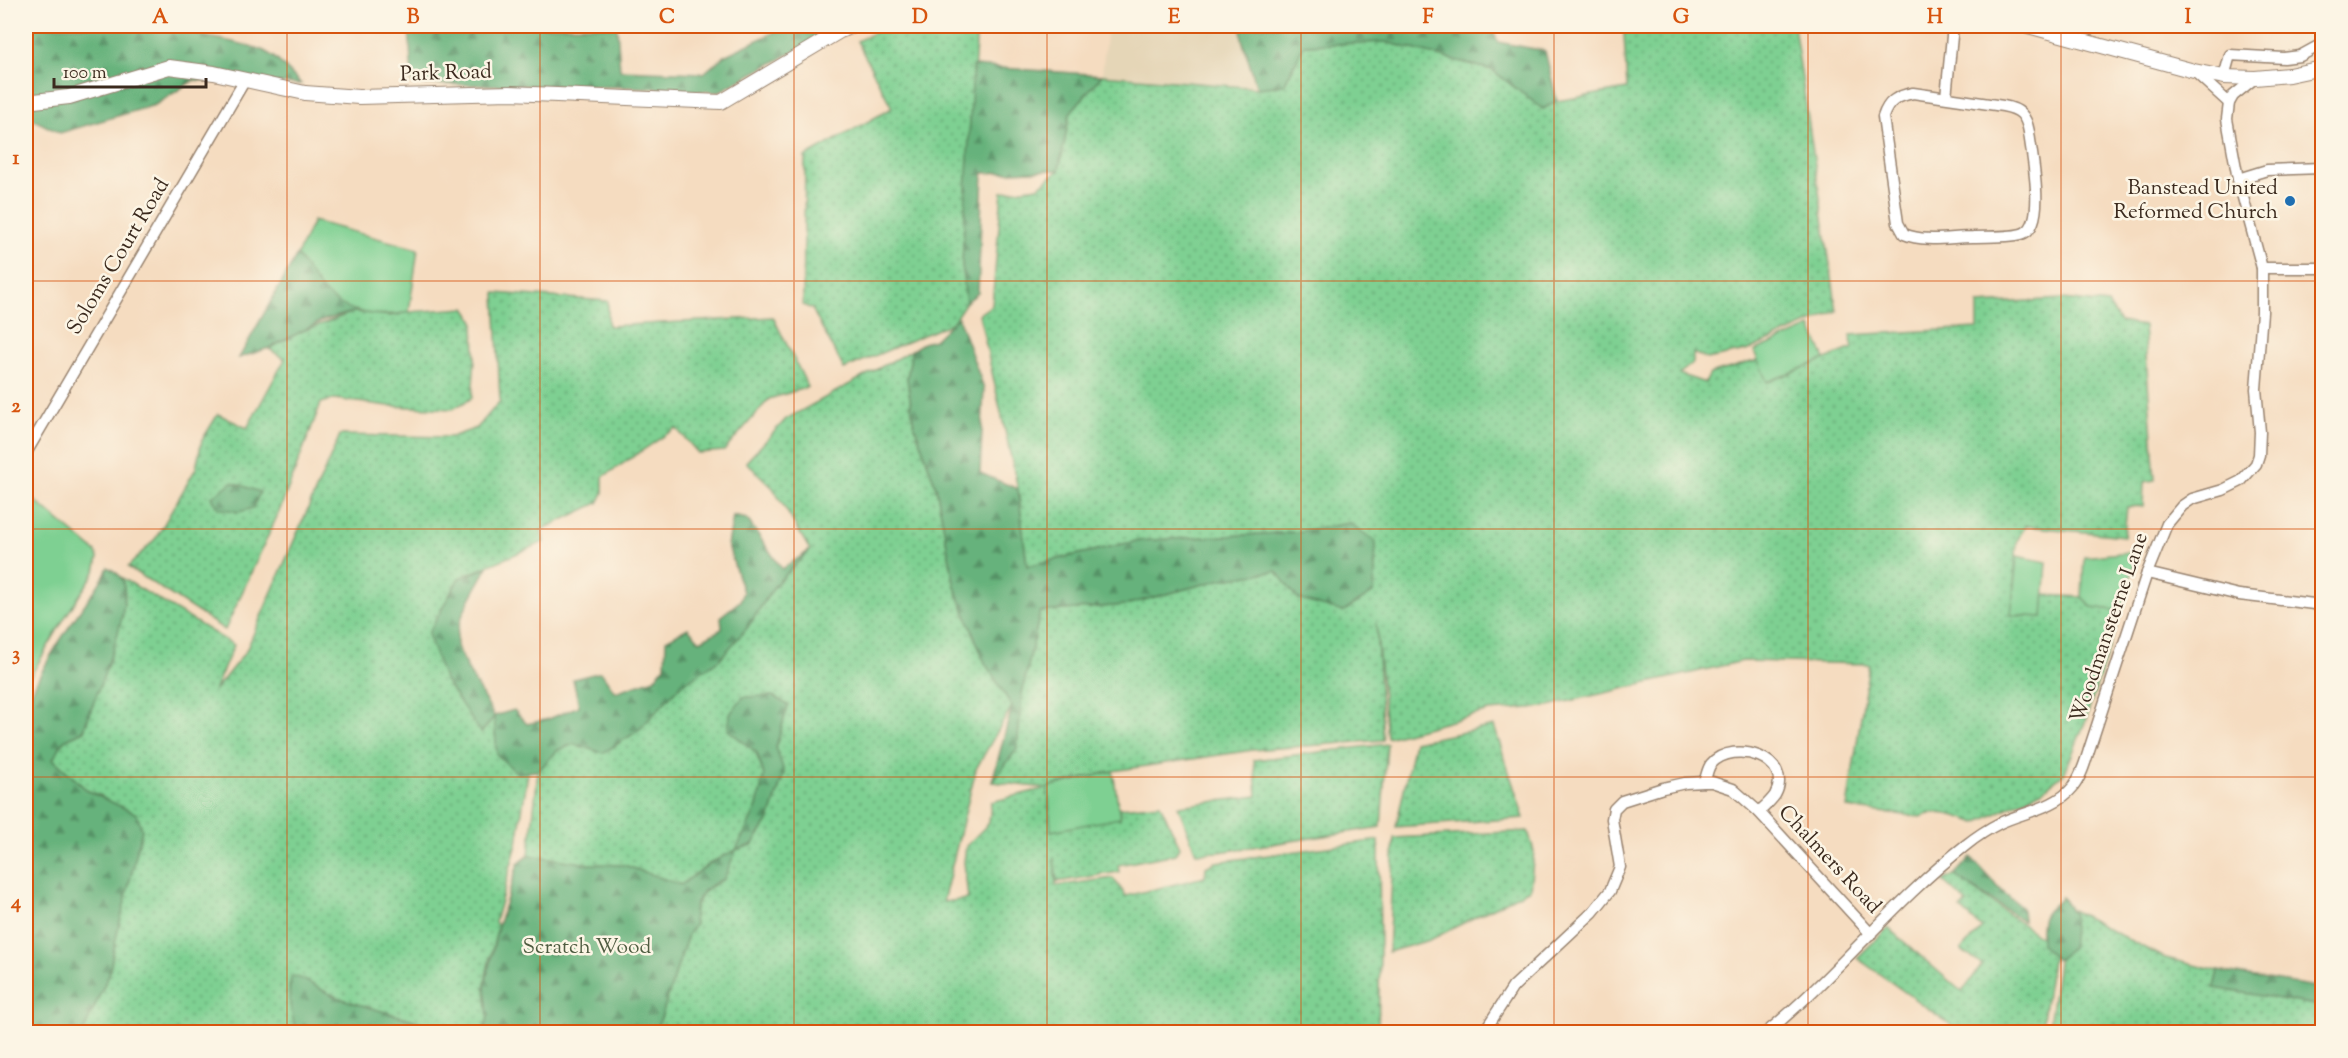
<svg xmlns="http://www.w3.org/2000/svg" width="2348" height="1058" font-family="'Sorts Mill Goudy',serif">
  <style>
    .built { fill: #e5d6b7 }
    .grass { fill: url(#grass-dots); stroke: #5c7d58; stroke-width: 1.5; fill-rule: evenodd }
    .forest { fill: url(#forest-firs); stroke: #506e4d; stroke-width: 1.5 }
    .garden { fill: #7ed092; stroke: #5c7d58; stroke-width: 1.5 }
    .lines { fill: none; stroke-linecap: round; stroke-linejoin: round }
    .minor-casing { stroke: #98836f; stroke-width: 13 }
    .tertiary-casing { stroke: #98836f; stroke-width: 16 }
    .minor { stroke: #fff; stroke-width: 10 }
    .tertiary { stroke: #fff; stroke-width: 14 }
    .grid { fill: none; stroke: #d7540e; stroke-width: 1.5; stroke-opacity: 0.55 }
    .poi-dot { fill: #1f6fb2; stroke: #fcf5e5; stroke-width: 2 }
    .labels { text-anchor: middle; dominant-baseline: central; stroke-width: 5; stroke-linejoin: round; paint-order: stroke }
    .street-label { font-size: 21px; fill: #3b2a1e; stroke: #fcf5e5 }
    .poi-label { font-size: 21px; fill: #3b2a1e; stroke: #fcf5e5; text-anchor: end }
    .park-label { font-size: 21px; fill: #4f5c41; stroke: #fcf5e5 }
    .neatline { fill: none; stroke: #d7540e; stroke-width: 2 }
    .grid-label { font-size: 20px; text-anchor: middle; font-weight: bold; fill: #d7540e }
  </style>
  <defs>
    <pattern id="grass-dots" width="8" height="8" patternUnits="userSpaceOnUse" patternTransform="scale(1.5)"><rect width="8" height="8" fill="#7ed092"/><path d="M2 2h.1M6 6h.1" fill="none" stroke="#68a977" stroke-width="1.8" stroke-linecap="round"/></pattern>
    <pattern id="forest-firs" width="22" height="20" patternUnits="userSpaceOnUse" patternTransform="scale(1.5)"><rect width="22" height="20" fill="#66b27c"/><path d="M5 1l3.5 6h-7zM16 11l3.5 6h-7z" fill="#559165"/></pattern>
  </defs>
  <rect width="100%" height="100%" fill="#fcf5e5"/>
  <filter id="ink" filterUnits="userSpaceOnUse"><feTurbulence type="fractalNoise" baseFrequency=".0167" numOctaves="2"/><feDisplacementMap in="SourceGraphic" scale="12" xChannelSelector="R" yChannelSelector="G"/><feConvolveMatrix kernelMatrix="1 2 1 2 8 2 1 2 1" color-interpolation-filters="sRGB"/></filter>
  <filter id="wash" filterUnits="userSpaceOnUse"><feTurbulence type="fractalNoise" baseFrequency=".008" numOctaves="4" result="noise"/><feDisplacementMap in="SourceGraphic" scale="24" xChannelSelector="R" yChannelSelector="G"/><feGaussianBlur stdDeviation="1.35" result="paint"/><feColorMatrix in="noise" values="0 0 0 0 0 0 0 0 0 0 0 0 0 0 0 0 0 1.4 0 .05"/><feComposite in="paint" operator="in"/></filter>
  <g filter="url(#wash)">
    <rect width="100%" height="100%" fill="#f5dcc0"/>
    <polygon class="built" points="1107,26 1241,26 1242,39 1257,88 1102,75"/>
    <g class="grass">
      <polygon points="887,26 977,26 962,264 966,302 952,323 844,369 812,309 803,305 805,157 892,108 857,41"/>
      <path d="M1641 26H1794L1837 311 1746 351 1707 359 1693 353V363L1679 374 1705 383 1710 374 1758 360 1768 382 1853 348 1850 335 1978 328V304L2063 299 2108 304 2120 322 2144 326 2155 480 2144 482 2143 506 2127 507 2124 536 2025 526 2017 541 2012 615 2042 617 2045 595 2082 597 2092 607 2121 611 2085 722 2065 772 2043 790 1977 823C1960 817 1938 808 1921 817L1847 808 1869 664 1743 661 1544 707 1489 711 1387 738 1376 623 1383 740 1253 750 1113 771 1048 787 1120 818V808L1160 804 1180 847 1175 854 1118 865 1119 872 1057 882 1054 857 1056 886 1113 878 1126 896 1205 877 1206 867 1216 862 1379 840 1380 954 1378 1032H654L661 1018 688 934 695 924C691 901 704 888 724 879L712 862 681 885 624 865 589 864 529 855 538 771 558 750 574 744 603 753 638 731 679 687 719 659 747 628 775 585 810 550 773 488 746 462 786 419 912 350 907 378 914 424 936 487 955 587 985 663 1012 706 976 769 943 902 968 899 964 862 966 846 989 823 991 802 1046 788 992 782 1017 749 1022 693 1040 612 1125 605 1223 579 1277 571 1298 599 1350 523 1297 532 1136 541 1027 566 1018 489 979 314 992 305 1002 192 1038 187 1059 170 1070 113 1102 75 1257 88 1284 85 1304 45 1386 42 1492 70 1543 109 1557 101 1627 89 1624 33ZM788 705 776 747 784 773 769 820 752 845 737 849 757 807 764 775 756 753Z"/>
      <path d="M495 293 608 301V326L773 317 808 387 769 399 724 451 698 453 676 428 603 477V493L598 503 541 530 544 542 459 578 428 634 482 732 494 716 517 773 528 772 517 844 495 922 498 926C494 945 486 967 485 986 485 1002 492 1018 483 1032 471 1032 457 1035 446 1032 434 1030 423 1022 411 1019 380 1010 334 1005 310 983L289 986 290 1004 297 1032H83L109 974 115 943 102 796 88 791 53 759 64 740 84 731 122 617 125 595 121 577 234 645 214 691 246 651 340 435 451 437 477 428 500 401Z"/>
      <polygon points="465,308 474,321 475,359 472,398 453,409 389,406 334,399 321,403 279,512 225,630 128,567 156,538 196,468 202,440 218,414 247,428 285,359 269,349 300,332 354,312 390,316 409,312"/>
      <polygon points="1494,726 1524,818 1396,827 1414,742"/>
      <polygon points="1387,744 1381,827 1220,852 1196,853 1178,806 1257,796 1254,760"/>
      <polygon points="1528,831 1534,851 1530,889 1430,940 1388,952 1394,838"/>
      <polygon points="1954,875 2054,947 2041,1032 1961,1032 1857,958 1888,928 1962,992 1982,965 1961,950 1982,928 1961,909 1967,903 1943,881"/>
      <polygon points="2070,909 2162,957 2218,971 2214,988 2322,1006 2322,1032 2048,1032 2064,922"/>
    </g>
    <g class="forest">
      <path d="M26 26H176C187 37 247 41 266 52 279 59 291 74 301 84L194 80 155 105 60 133 26 116Z"/>
      <polygon points="409,26 617,26 620,70 704,73 724,56 787,26 842,26 718,92 632,87 412,84"/>
      <polygon points="1241,26 1491,26 1498,42 1545,51 1557,101 1543,109 1492,70 1386,42 1304,45 1284,85 1257,88 1242,39"/>
      <polygon points="973,66 1102,75 1070,113 1059,170 983,173 978,293 966,302 962,264"/>
      <polygon points="297,255 372,291 372,307 324,320 269,348 239,358"/>
      <polygon points="958,317 984,388 980,473 1018,489 1027,566 1136,541 1297,532 1350,523 1376,542 1374,592 1343,612 1298,599 1276,571 1223,579 1125,605 1040,612 1022,693 1017,749 992,782 1012,706 985,663 955,587 936,487 914,424 907,378 912,350 923,343 934,340"/>
      <polygon points="232,482 260,492 253,508 239,512 218,508 212,497"/>
      <path d="M733 516 747 519 782 569 810 550 775 585 747 628 719 660 679 687 638 731 603 753 574 744 558 750 538 771 517 773 497 755 494 717 481 733 444 679 428 634 459 578 488 567C477 587 454 621 457 645 458 655 487 703 494 716L514 710 527 724 549 719 579 706 573 679 601 672 615 692 654 679 665 666 666 640 688 628 700 641 722 629 721 616 740 601 743 592 728 546Z"/>
      <path d="M108 567C112 570 120 574 122 579 135 609 94 698 83 731L64 740 53 759 88 791 137 814 142 830 115 943 109 974 83 1032H26V705C38 676 55 647 73 621 85 602 100 587 108 567Z"/>
      <path d="M773 696 788 705 776 747 784 772 769 820 752 845 736 850 724 879C704 887 690 901 695 924L688 934 661 1018 654 1032H483L488 1017 485 985 498 926 518 864 529 855 589 864 624 865 681 885 712 862 736 850 757 807 764 775 757 753 728 730 730 714 743 697Z"/>
      <polygon points="1971,857 2002,891 2022,908 2023,921 1954,875"/>
      <path d="M2062 897 2074 915 2071 949 2056 960 2041 944C2040 915 2041 916 2062 897Z"/>
      <polygon points="2218,971 2322,988 2322,1006 2214,988"/>
      <path d="M294 976C311 981 323 993 340 998 375 1011 412 1017 446 1032H297C291 1015 287 996 291 978Z"/>
    </g>
    <g class="garden">
      <path d="M313 221 418 249 409 312C381 318 347 314 325 293 315 282 306 268 297 255Z"/>
      <polygon points="1811,327 1825,359 1767,382 1754,351"/>
      <polygon points="26,493 96,552 98,558 95,572 64,619 26,684"/>
      <polygon points="2138,551 2121,611 2092,607 2082,597 2084,557"/>
      <polygon points="2017,556 2047,562 2043,617 2011,615"/>
      <polygon points="1113,771 1120,818 1051,831 1048,787"/>
    </g>
  </g>
  <g filter="url(#ink)">
    <g class="lines">
      <g class="minor-casing">
        <g id="minor">
          <polyline points="2194,71 2229,103"/>
          <polyline points="2224,77 2230,55 2284,58 2300,56 2322,44"/>
          <path d="M1913 93 2003 106C2020 109 2026 115 2029 132 2031 153 2047 223 2024 233 2013 238 1986 236 1973 237 1951 237 1925 243 1904 234L1898 223 1883 117C1888 101 1897 96 1913 93Z"/>
          <polyline points="1946,97 1953,26"/>
          <polyline points="2238,179 2267,170 2322,168"/>
          <polyline points="2262,268 2322,268"/>
          <polyline points="26,453 245,80"/>
          <polyline points="2147,573 2239,595 2322,605"/>
          <path d="M1704 782C1707 776 1707 769 1711 764 1734 738 1795 759 1775 795 1771 801 1764 807 1759 812"/>
          <polyline points="1484,1032 1513,987 1593,912 1610,891 1620,867 1612,819 1614,809 1622,801 1663,788 1685,783 1704,782 1712,782 1733,789 1759,812 1871,934"/>
          <path d="M1767 1032C1837 975 1894 901 1966 845 1976 837 1988 829 2000 823 2023 812 2056 808 2073 787 2081 777 2085 763 2089 750L2147 573 2167 524 2182 506 2192 499 2223 490 2241 481 2256 464 2259 455 2260 432 2256 389 2262 312V268L2238 179 2227 119 2229 103 2233 96 2255 78"/>
        </g>
      </g>
      <g class="tertiary-casing">
        <g id="tertiary">
          <polyline points="2028,26 2194,71 2224,77 2255,78 2289,75 2322,68"/>
          <polyline points="26,102 69,97 169,67 214,73 305,93 359,97 510,93 721,102 840,31 854,26"/>
        </g>
      </g>
      <use href="#minor" class="minor"/>
      <use href="#tertiary" class="tertiary"/>
    </g>
  </g>
  <path class="grid" d="M287 26V1032M540 26V1032M794 26V1032M1047 26V1032M1301 26V1032M1554 26V1032M1808 26V1032M2061 26V1032M26 281H2322M26 529H2322M26 777H2322"/>
  <circle class="poi-dot" cx="2290" cy="201" r="6"/>
  <g class="labels">
    <g class="street-label">
      <text transform="translate(446 74) rotate(-2)">Park Road</text>
      <text transform="translate(119 257) rotate(-59)">Soloms Court Road</text>
      <text transform="translate(2110 628) rotate(-71)">Woodmansterne Lane</text>
      <text transform="translate(1829 860) rotate(47)">Chalmers Road</text>
    </g>
    <g class="poi-label">
      <text x="2278" y="189">Banstead United<tspan x="2278" dy="24">Reformed Church</tspan></text>
    </g>
    <g class="park-label">
      <text x="587" y="948">Scratch Wood</text>
    </g>
  </g>
  <rect width="2348" height="1058" fill="none" stroke="#fcf5e5" stroke-width="66"/>
  <path d="M54 78v9h152v-9" fill="none" stroke="#3b2a1e" stroke-width="3"/>
  <text x="63" y="78" font-size="18" fill="#3b2a1e" stroke="#fcf5e5" stroke-width="4.5" paint-order="stroke">100 m</text>
  <rect x="33" y="33" width="2282" height="992" class="neatline"/>
  <g class="grid-label">
    <text x="160" y="23">A</text>
    <text x="413" y="23">B</text>
    <text x="667" y="23">C</text>
    <text x="920" y="23">D</text>
    <text x="1174" y="23">E</text>
    <text x="1428" y="23">F</text>
    <text x="1681" y="23">G</text>
    <text x="1935" y="23">H</text>
    <text x="2188" y="23">I</text>
    <text x="16" y="164">1</text>
    <text x="16" y="412">2</text>
    <text x="16" y="660">3</text>
    <text x="16" y="908">4</text>
  </g>
</svg>
